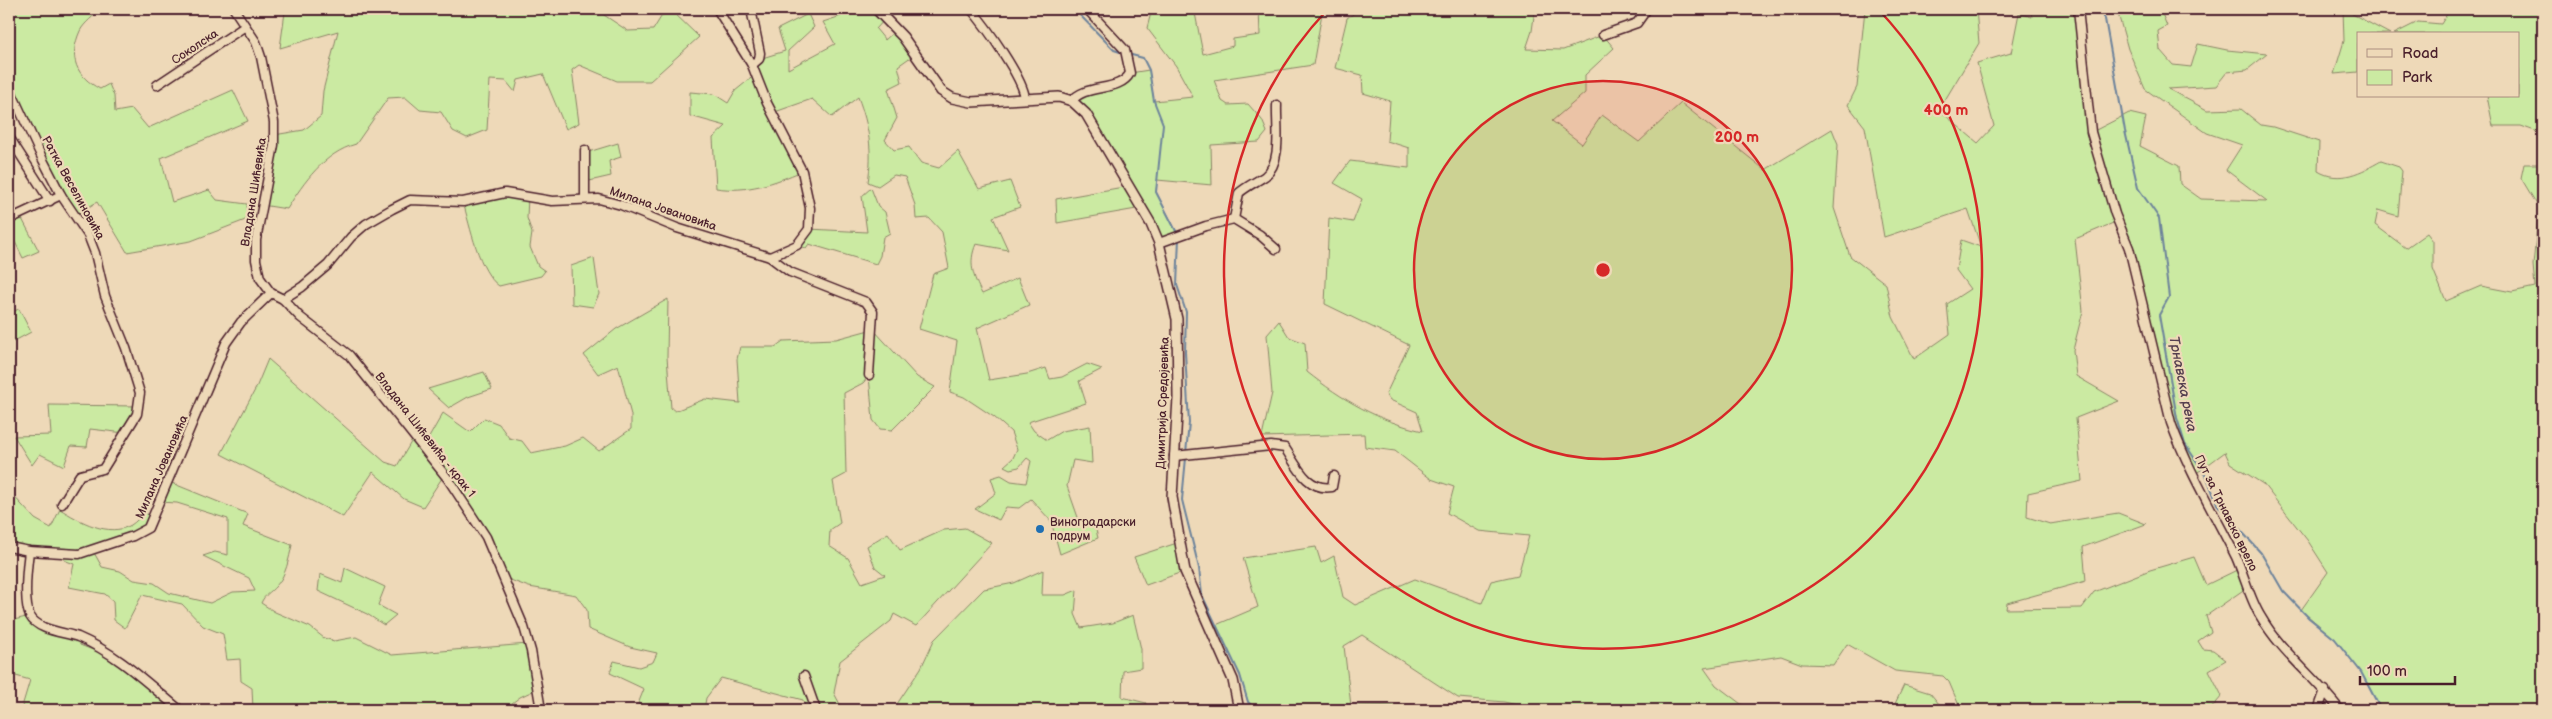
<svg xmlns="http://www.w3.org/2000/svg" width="2552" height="719" font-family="'Balsamiq Sans',sans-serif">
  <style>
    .green { fill: #cbeaa2; stroke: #8a8466 }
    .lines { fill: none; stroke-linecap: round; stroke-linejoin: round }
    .stream { stroke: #6d839b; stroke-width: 2 }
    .minor-casing { stroke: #4a1f2b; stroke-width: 11 }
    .tertiary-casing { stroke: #4a1f2b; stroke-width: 12 }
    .minor { stroke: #eed9b8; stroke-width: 8 }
    .tertiary { stroke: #eed9b8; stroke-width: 9 }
    .ring { fill: none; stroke: #d62828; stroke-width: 2.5 }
    .poi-dot { fill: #1f6fb2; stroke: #eed9b8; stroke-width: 2 }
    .labels { text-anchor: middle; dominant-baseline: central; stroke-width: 4.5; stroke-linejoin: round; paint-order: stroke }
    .street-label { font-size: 12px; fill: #4a1f2b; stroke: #eed9b8 }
    .poi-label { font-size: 12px; fill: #4a1f2b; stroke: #eed9b8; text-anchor: start }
    .water-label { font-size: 14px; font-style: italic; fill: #564050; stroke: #eed9b8 }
    .centre { fill: #d62828; stroke: #eed9b8; stroke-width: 2.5 }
    .ring-label { font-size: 15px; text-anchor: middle; font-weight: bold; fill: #d62828; stroke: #eed9b8; stroke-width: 4.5; stroke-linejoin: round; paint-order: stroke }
  </style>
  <rect width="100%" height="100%" fill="#eed9b8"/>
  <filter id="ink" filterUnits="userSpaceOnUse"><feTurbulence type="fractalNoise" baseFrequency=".02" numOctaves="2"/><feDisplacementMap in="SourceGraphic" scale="10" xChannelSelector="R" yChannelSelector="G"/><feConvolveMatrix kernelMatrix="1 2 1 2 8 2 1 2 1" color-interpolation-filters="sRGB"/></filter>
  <g filter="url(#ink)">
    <g class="green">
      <path d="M11 9H101C95 15 84 23 80 31 68 58 76 76 100 89L109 84 114 96 115 112 132 109 148 128 233 90 248 121 161 158 172 202 209 190 217 200 247 204 248 219 191 241 127 252 97 202 75 215 9 87V16Z"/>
      <path d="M282 9H595L628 31 653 30 666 9H670L699 37 650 81H617L579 65 572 70 579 123 566 129 543 74 518 80 515 92 506 81 490 80 487 130 467 138 453 131 441 112 420 110 405 97 388 98 356 144C324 153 304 182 287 209L262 205 274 135 304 130 321 116 323 91 338 31 280 48 285 12Z"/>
      <path d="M838 9H876L885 19 876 29 885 40 896 30 915 54 898 66 902 82 888 89 897 118 885 140 894 150 909 147 921 163 939 168 958 151 979 189 1010 181 1020 207 993 217 1008 250 976 244C968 263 973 276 982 294L1018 278 1029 305 977 328 989 380 1027 374 1046 368 1050 379 1062 377 1087 364 1102 369 1079 381 1086 403 1028 422 1034 431 1047 440 1062 431 1090 426 1092 463 1073 460 1067 486 1081 526 1094 522 1098 538 1060 554 1051 521 1031 499 1019 508 1006 507 999 520 975 509 996 493 991 478 1001 475 1011 481 1026 483 1031 461 1027 458 1019 467 1010 469 1004 466 1013 458 1017 449 1011 432 994 417 964 397 950 392 957 341 919 329 933 274 949 268 942 232 929 218 916 219 915 205 905 177 894 175 878 186 868 182C873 151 869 126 858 97L832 117 812 99 772 113 802 171C774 183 747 193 716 188L713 138 726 126 690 116V92L714 94 728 103 735 91 756 74 752 65 759 59 785 51 778 29 808 14 814 27 788 51V69L835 44 823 22 841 16Z"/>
      <polygon points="1152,9 1191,9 1195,13 1203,54 1233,46 1233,39 1260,35 1259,9 1322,9 1322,13 1313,65 1214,80 1222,101 1228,105 1248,104 1262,120 1267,132 1259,142 1211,145 1212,185 1157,180 1156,192 1179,236 1159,243 1142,208 1057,223 1056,199 1129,186 1072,101 1123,81 1130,73 1149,70 1154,101 1193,97 1176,66 1147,28"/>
      <path d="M1361 9H1535L1532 31 1526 49 1563 50 1603 35 1614 48 1585 75V93L1552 121 1582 144 1602 115 1639 142 1681 103 1765 170 1832 129 1838 144 1834 208 1850 256 1886 284 1893 317 1914 359 1950 334 1947 304 1970 289 1956 270 1961 240 1981 247 1968 209 1884 237 1865 127 1848 105 1857 87 1865 9H1976L1979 43 1939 110 1978 143 1994 126 1977 63 2011 53 2019 13 2032 17 2030 9H2078L2092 132 2129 113 2146 117 2140 146 2179 166 2180 184 2201 199 2267 201 2226 170 2242 145 2207 133 2145 89 2128 49 2117 10 2160 9 2167 26 2158 31 2160 50 2173 65 2191 67 2198 44 2227 50 2267 54 2247 70 2227 72 2216 86 2168 89 2207 110 2241 109 2261 125 2273 127 2319 142 2318 171C2339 184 2362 172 2381 161L2399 167 2402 171 2398 216 2378 210 2375 225 2406 248 2427 233 2433 241V269L2446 301 2481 286 2512 292 2535 287 2533 265 2539 208 2521 178 2524 164H2543V710H2381L2361 672 2335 639 2301 610 2328 572 2308 541 2263 484 2230 463 2225 452 2194 475 2180 446 2118 221 2075 239 2083 311 2073 350 2076 376 2119 401 2076 418 2082 481 2028 493 2027 517 2050 524 2118 513 2146 524 2083 547 2086 581 2007 603 2006 609 2082 608 2094 592 2150 570 2194 557 2206 585 2241 568 2249 586 2206 616 2211 632 2198 641 2203 649 2213 650 2226 660 2209 670 2222 696 2210 710H1961L1949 682 1943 676 1895 671 1847 644 1833 665 1802 664 1781 656 1704 668 1716 685 1749 710H1539L1504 702 1458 698 1362 635 1344 646 1351 706 1412 705 1411 710H1256L1248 702 1240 675 1216 625 1258 607 1243 558 1316 547 1321 563 1334 556 1343 597 1355 605 1415 579 1482 603 1491 581 1518 575 1529 536 1479 531 1447 513 1454 487 1431 479 1395 451 1365 447 1364 434 1262 437 1272 393 1267 335 1279 321 1289 337 1305 343 1307 372C1341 399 1380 422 1423 431L1417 412 1390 400 1386 394 1409 345 1325 304 1329 218 1353 222 1362 199 1334 183 1350 161 1409 168V148L1387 141 1390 101 1363 93 1362 75 1335 68 1347 18Z"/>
      <polygon points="2343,9 2390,34 2358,34 2358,72 2334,74 2344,41"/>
      <polygon points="2450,9 2543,9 2543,134 2521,126 2493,126 2487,96 2518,96 2518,34 2394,34 2418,22 2441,24"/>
      <polygon points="618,143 621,157 609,161 611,176 585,182 585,153"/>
      <polygon points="871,188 878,206 885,212 890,233 883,237 880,256 876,264 809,244 806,248 797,245 809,229 867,232 862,196"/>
      <path d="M484 196H528L527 218 532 233 530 247 538 266 545 271 541 276 499 286C479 272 470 226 463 202Z"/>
      <polygon points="20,215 39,251 23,258 15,242 9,245 9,220"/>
      <polygon points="594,258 599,294 593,307 572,304 571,266"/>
      <polygon points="668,299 667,357 671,408 675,411 705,399 740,403 737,359 740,347 775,347 783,341 836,339 873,329 917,377 935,387 892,430 880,429 873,420 869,376 863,383 844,393 846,474 833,481 840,523 830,530 829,546 848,558 862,583 885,575 875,567 867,546 888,533 900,550 944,530 965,528 992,543 916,626 894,614 891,621 840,661 834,693 843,710 806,710 803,700 721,678 706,698 704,710 656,710 638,704 644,689 610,673 614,661 639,667 653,662 657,653 630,647 588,629 587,610 576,595 529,587 505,578 486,537 444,475 423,507 404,499 373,472 343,517 221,454 256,388 268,359 385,462 397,466 414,437 420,444 427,441 443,413 470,432 484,418 499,424 509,438 522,441 531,453 565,446 583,438 599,451 631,429 631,415 618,365 598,374 584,355 616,329"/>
      <polygon points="19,309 31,332 9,344 9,313"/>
      <polygon points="484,372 492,389 468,397 449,408 428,389"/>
      <polygon points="49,405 139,406 125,433 90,429 87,447 71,446 64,466 40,454 32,465 14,436 51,435"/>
      <path d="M167 481 248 514 243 526 292 545C289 558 286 576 276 586 270 593 265 594 261 603L275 612 310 627 324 638 334 641 356 637 392 655 528 644 537 689 520 697 503 710H253L252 688 241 681 240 659 227 660 223 634 203 626 182 604 142 595 125 628 114 620 113 601 105 594 69 587 74 564 64 560 65 554 9 547V491L35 519 51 528 60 509C79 521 109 538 131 525 136 522 141 516 145 511L152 521 148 528 92 549 102 567 120 571 134 580 154 583 169 593 210 603 233 592 255 591 249 578 203 556 215 552 228 555V519L177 503 158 502Z"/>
      <polygon points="1180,542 1185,571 1146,585 1134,557"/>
      <polygon points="345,568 385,587 378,605 396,615 384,625 367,614 318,591 320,574 342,583"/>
      <polygon points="1043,570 1042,595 1065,595 1077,590 1075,614 1081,628 1113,623 1133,615 1141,649 1141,668 1123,671 1122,697 1146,703 1145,710 1073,710 1069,703 1053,710 893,710 921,668 934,640 984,589 1014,583"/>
      <polygon points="9,614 14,620 30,616 38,624 78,637 80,645 124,662 180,710 21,710 30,680 9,674"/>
      <polygon points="1904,685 1930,693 1944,710 1892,710"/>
    </g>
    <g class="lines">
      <g class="stream">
        <polyline points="1074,9 1114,50 1123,53"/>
        <polyline points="2098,9 2105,19 2125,131 2138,188 2159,218 2169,297 2159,315 2177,418 2185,444 2207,477 2217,504 2261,553 2283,591 2309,618 2335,639 2361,672 2381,710"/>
        <polyline points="1128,54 1143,58 1149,70 1154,101 1163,124 1156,192 1177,233"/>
        <polyline points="1179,238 1177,285 1186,312 1185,352 1189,423 1186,453"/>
        <polyline points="1186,458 1182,500 1199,568 1202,595 1240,675 1248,702 1256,710"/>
      </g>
      <g class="minor-casing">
        <g id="minor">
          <polyline points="234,9 256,42 261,57 274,122 274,145 256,240 256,260 260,278 271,293 283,299 300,317 349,355 448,479 486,537 524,627 531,651 541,710"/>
          <polyline points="717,9 752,65 767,103 802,171 810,208 809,229 797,245 770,257"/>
          <polyline points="751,9 760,53 759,59 752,65"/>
          <path d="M971 9C985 25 1023 78 1025 98"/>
          <path d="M2078 9 2091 132 2115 214 2129 248 2171 423C2188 470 2214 513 2236 557 2244 575 2251 602 2261 617 2281 652 2316 678 2340 710"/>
          <polyline points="9,16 11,9"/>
          <polyline points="1603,35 1637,23 1647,9"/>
          <polyline points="157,85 244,27"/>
          <polyline points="9,87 43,160 61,195 88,235 95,253 105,296 126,348 140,393 137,414 103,469 80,475 62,504"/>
          <path d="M1072 101C1085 83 1120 93 1130 73L1125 50 1087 9"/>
          <polyline points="9,137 50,201"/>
          <polyline points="585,150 585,199"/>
          <polyline points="9,213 12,218 61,195"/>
          <path d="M1234 219 1239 193C1247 186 1256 182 1265 176 1283 162 1276 125 1277 105"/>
          <polyline points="1159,243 1206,226 1234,219 1260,235 1276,249"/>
          <polyline points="283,299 302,287 328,265 351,237 366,224 392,209 410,200 463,202 505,193 552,201 599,199 621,205 677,228 770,257 790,272 866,302 873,312 869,375"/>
          <path d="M1174 456 1271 446 1285 448C1297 466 1307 491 1332 487L1334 476"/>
          <polyline points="9,547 29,551 79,554 133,536 148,528 226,343 241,322 271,293"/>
          <path d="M29 551C27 567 23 602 30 616 38 631 65 632 78 637 118 654 147 683 180 710"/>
          <polyline points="804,676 816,710"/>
          <polyline points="2318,710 2325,690"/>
        </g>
      </g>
      <g class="tertiary-casing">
        <polyline id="tertiary" points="876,9 903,37 941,91 952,98 971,102 1059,97 1072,101 1086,114 1151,224 1159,243 1177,319 1178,398 1172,497 1185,571 1233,680 1239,710"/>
      </g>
      <use href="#minor" class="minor"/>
      <use href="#tertiary" class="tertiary"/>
    </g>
  </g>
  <circle cx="1603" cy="270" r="189" fill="#d62828" fill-opacity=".12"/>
  <g class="ring">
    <circle cx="1603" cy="270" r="189"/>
    <path d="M1878 9A379 379 0 1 1 1328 9"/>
  </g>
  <circle class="poi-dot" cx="1040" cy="529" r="5"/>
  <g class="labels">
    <g class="street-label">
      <text transform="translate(195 47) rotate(-34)">Соколска</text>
      <text transform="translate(73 188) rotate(61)">Ратка Веселиновића</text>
      <text transform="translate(254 192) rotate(-81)">Владана Шићевића</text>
      <text transform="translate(663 209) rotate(19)">Милана Јовановића</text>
      <text transform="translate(1163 403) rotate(-88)">Димитрија Средојевића</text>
      <text transform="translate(425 435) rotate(52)">Владана Шићевића - крак 1</text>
      <text transform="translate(162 467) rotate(-66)">Милана Јовановића</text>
      <text transform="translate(2226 513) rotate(64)">Пут за Трнавско врело</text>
    </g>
    <g class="poi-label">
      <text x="1050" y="522">Виноградарски<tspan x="1050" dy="14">подрум</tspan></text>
    </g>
    <g class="water-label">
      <text transform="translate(2183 384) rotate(79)">Трнавска река</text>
    </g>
  </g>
  <circle cx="1603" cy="270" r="8" class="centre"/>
  <g class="ring-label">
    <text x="1946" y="115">400 m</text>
    <text x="1737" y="142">200 m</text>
  </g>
  <rect width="2552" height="719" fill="none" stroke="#eed9b8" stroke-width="30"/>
  <rect x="15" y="15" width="2522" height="689" fill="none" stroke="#4a1f2b" stroke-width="2" filter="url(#ink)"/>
  <rect x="2357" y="32" width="162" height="65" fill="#eed9b8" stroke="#ac8f80"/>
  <rect x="2367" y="49" width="25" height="8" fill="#eed9b8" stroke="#ac8f80"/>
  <text x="2402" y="58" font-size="15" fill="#4a1f2b">Road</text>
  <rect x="2367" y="70" width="25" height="15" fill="#cbeaa2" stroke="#ac8f80"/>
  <text x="2402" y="82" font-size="15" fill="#4a1f2b">Park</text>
  <path d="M2360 676v8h95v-8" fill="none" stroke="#4a1f2b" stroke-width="2.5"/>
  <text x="2367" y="676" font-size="15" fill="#4a1f2b" stroke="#eed9b8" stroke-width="4" paint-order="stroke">100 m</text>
</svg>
